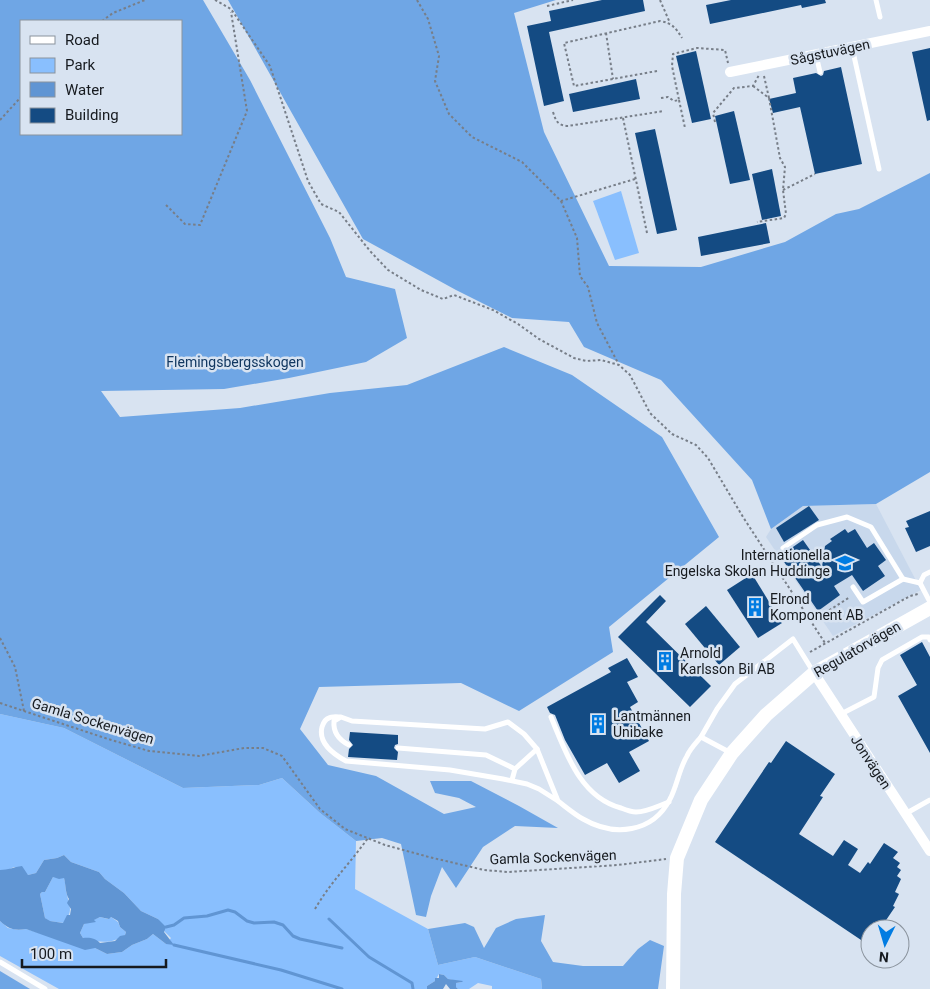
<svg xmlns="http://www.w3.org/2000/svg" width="930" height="989" font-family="Roboto,sans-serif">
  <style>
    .built { fill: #c8d8ec }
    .green { fill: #89bffe }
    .forest { fill: #6fa6e5; fill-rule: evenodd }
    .water { fill: #6095d3; fill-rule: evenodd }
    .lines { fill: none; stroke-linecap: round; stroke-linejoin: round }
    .stream { stroke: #6095d3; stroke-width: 3 }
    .building { fill: #144b83 }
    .path { stroke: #777e88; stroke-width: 2; stroke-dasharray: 2.5 2.5; stroke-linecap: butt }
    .lane { stroke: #fff; stroke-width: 5 }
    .street { stroke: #fff; stroke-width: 10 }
    .secondary { stroke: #fff; stroke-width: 14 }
    .labels { text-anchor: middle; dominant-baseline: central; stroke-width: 5; stroke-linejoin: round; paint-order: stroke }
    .street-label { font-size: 14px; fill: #161a1f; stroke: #d8e3f1 }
    .park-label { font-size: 14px; fill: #123861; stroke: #d8e3f1 }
    .poi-label { font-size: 14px; fill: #161a1f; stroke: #d8e3f1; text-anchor: start }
  </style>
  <rect width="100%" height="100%" fill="#d8e3f1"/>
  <polygon class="built" points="876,504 921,590 833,636 766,537 771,529 803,506"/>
  <g class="green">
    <polygon points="621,191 639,253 615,260 593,201"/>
    <polygon points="0,714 64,728 183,788 259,785 282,778 320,813 356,841 355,889 428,929 438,965 475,957 541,979 542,989 492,989 492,986 478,983 469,989 458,989 456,987 456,983 462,982 448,979 444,975 439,974 435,981 427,986 427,989 59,989 0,956 0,921 8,928 18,930 26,929 59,939 95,948 107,954 122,952 132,945 147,939 153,934 166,944 171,938 164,931 158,919 141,911 124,893 105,879 99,872 71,862 64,855 57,858 44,860 36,873 28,875 14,867 8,870 0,870"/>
    <path d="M53 877 64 878C66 884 65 890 67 895 70 908 73 911 64 923L49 921 45 918 40 894 42 892H45Z"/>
    <path d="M100 917 108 919 111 917 118 922 120 927 126 932 125 935C110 945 99 942 83 938L80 933 84 924Z"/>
  </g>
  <g class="forest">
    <path d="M0 0H203L250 80 330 238 346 277 395 289 407 338 366 362 289 378 224 389 101 391 120 417 240 408 330 393 407 385 504 347 572 375 662 437 719 537 609 627 613 652 519 711 461 683 319 687 300 729 328 765 376 776 444 814 476 807 459 798 435 793 430 781H471L519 806 558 828 515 826 483 847 456 888 442 867 431 896 426 917 416 915 401 844 382 838 356 841 320 813 282 778 259 785 183 788 64 728 0 714ZM181 21V134H21V21Z"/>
    <polygon points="228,0 556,0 514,13 544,132 609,266 701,267 785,242 836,214 859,209 930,173 930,472 876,504 803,506 771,529 752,480 661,380 584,347 569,322 512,318 456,290 363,239"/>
    <polygon points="545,915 541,941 553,962 583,966 623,966 638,949 650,940 664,946 658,989 542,989 541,979 475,957 438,965 428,929 465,923 474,927 484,948 496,928 516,919"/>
    <polygon points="0,971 30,989 0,989"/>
  </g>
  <g class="water">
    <path d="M64 855 71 862 99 872 105 879 124 893 141 911 158 919 166 927 164 932 174 945 166 944 153 934 147 939 132 945 122 952 107 954 95 948 85 950 26 929C14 931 9 929 0 921V870C8 870 14 867 22 866L28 875 36 873 44 860 57 858ZM53 877 59 879 64 878C66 885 65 893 69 899L67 903 71 909 70 915H67L63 923 50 921 45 918 40 894 42 892H45ZM100 917 109 919 111 917 118 921 120 927 126 932 125 935 120 936 115 941 100 943C96 938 89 937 83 938L80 933 84 924 96 922 94 920Z"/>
    <polygon points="439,974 444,975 448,979 463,981 462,982 456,983 456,987 458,989 450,989 446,984 443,989 427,989 427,986 435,981 435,978 439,978"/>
  </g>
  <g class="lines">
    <g class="stream">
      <polyline points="329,919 369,957 412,983 413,989"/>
      <polyline points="166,927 174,925 184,918 207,916 228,910 235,912 247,921 254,923 274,922 283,925 293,936 300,939 342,948"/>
      <polyline points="174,945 281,970 342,989"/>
    </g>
  </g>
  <g class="building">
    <polygon points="602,0 643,0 645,11 549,32 564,101 544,106 527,26 551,21 549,11"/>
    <polygon points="731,0 825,0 826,3 802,8 801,5 710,24 706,5"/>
    <polygon points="930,48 930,120 927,121 912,52"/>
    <polygon points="696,51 711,119 692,123 676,56"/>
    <polygon points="841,67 862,164 815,174 800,107 773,113 769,99 796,93 793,78 816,73 821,76 823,75 824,71"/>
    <polygon points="636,79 640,99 573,112 569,94"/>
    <polygon points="734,111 750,180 730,184 715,116"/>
    <polygon points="655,129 677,230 657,234 635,133"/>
    <polygon points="772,169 781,216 762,220 752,174"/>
    <polygon points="766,223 770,243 701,256 698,237"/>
    <polygon points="809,506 819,520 784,542 776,528"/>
    <polygon points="930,511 930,546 916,552 905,528 909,527 906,521"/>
    <polygon points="845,529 848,533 855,529 867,548 874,543 886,560 878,566 885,576 863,591 852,575 834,586 840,595 818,611 780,556 803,540 822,567 825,546 832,541 830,539"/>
    <polygon points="752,574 782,623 758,638 727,590"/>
    <polygon points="660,595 666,601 646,622 711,686 690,707 618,637"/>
    <polygon points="706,606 740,647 719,665 685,624"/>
    <polygon points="922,642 930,657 930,753 898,696 917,685 900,655"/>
    <polygon points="627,658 638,677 627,682 638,702 630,707 649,741 629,752 640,771 619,783 607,763 585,775 565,740 555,715 550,713 547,707 611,672 608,668"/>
    <polygon points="350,732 398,735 398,744 395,745 394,748 398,752 397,760 348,757 349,749 353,745 349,740"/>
    <polygon points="786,741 835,774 820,796 823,797 799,834 833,856 844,840 858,849 848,865 860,873 868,862 870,864 884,843 898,852 893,858 900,863 897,867 901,870 897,876 901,879 895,892 899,894 893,906 895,907 880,929 870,929 870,946 715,842 769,762 771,763"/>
  </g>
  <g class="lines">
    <g class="path">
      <polyline points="215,0 231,9 270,66 308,181 321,204 339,212 370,251 388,270 421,290 443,299 454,295 493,310 518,324 539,339 574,358 586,361 601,360 619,365 630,375 650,413 672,434 696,445 708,458 743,517 825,643"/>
      <polyline points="417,0 428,19 439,56 435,81 449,114 472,137 522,162 561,201 635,179"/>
      <polyline points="660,0 670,23"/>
      <polyline points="547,6 573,0"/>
      <polyline points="102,21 113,13 145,0"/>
      <polyline points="606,33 613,79"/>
      <path d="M657 71 574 86 564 43 660 21C672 23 676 28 682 38"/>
      <polyline points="764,76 769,98"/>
      <polyline points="753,86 769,98 780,158 785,167 783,190 786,214 784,218 757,222"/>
      <polyline points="661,98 668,97 674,101 679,100 672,66 673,54 697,48 725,50 728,63"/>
      <polyline points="679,100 685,128"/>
      <path d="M553 112C556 121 557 125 568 126L664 111"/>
      <polyline points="623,118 647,233"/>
      <polyline points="0,120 21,97"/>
      <polyline points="715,122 713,113 734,88 753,86 759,75"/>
      <polyline points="783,190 815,174"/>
      <polyline points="561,201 577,238 580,276 588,287 597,323 618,363"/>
      <polyline points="166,205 185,224 200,225 247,111 231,12"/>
      <polyline points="825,613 850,597"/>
      <polyline points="0,638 15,667 24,711"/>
      <polyline points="810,652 910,596 918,594"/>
      <polyline points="0,703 108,739 149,751 199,756 244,748 263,748 282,756 320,809 345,829 385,845 429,857 484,870 508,872 618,865 666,859"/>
      <path d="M315 909C330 883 351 862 368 838"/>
    </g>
    <g class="lane">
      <polyline points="876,0 880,17"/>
      <polyline points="852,47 879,169"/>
      <polyline points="816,55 820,72"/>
      <polyline points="783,548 817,525 847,517 871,527 903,579"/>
      <polyline points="920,583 930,602"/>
      <polyline points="853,587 863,602 903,579 920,583 924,575 930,572"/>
      <polyline points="841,714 874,697 878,668 882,660 922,637 929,637 930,640"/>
      <path d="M341 717 352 721 485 729 508 722 524 734 537 749 558 801 539 789 527 784 503 779 450 770 346 761C333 754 318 743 322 727 323 724 325 719 329 718 332 716 338 717 341 717Z"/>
      <path d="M551 717C566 753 580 797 621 808 626 810 631 812 636 812 647 812 658 806 669 802"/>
      <path d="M339 718 334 721C333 732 339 740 349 745"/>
      <polyline points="398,748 486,755 515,769"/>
      <polyline points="731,753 701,737 717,709 735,684 793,639 814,673"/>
      <polyline points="512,780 515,769 537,749"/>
      <path d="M558 801C566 807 574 814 583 819 614 837 653 833 670 799 677 786 679 769 687 756 690 749 696 743 701 737"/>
      <polyline points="905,814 930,800"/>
      <polyline points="0,962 45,989"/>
    </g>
    <g class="street">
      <polyline points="730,72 930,31"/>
      <polyline points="814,673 930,851"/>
    </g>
    <polyline class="secondary" points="673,989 674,894 677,858 701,800 732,753 766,715 814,673 930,608"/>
  </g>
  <defs>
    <g id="school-bare" transform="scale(1.5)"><path d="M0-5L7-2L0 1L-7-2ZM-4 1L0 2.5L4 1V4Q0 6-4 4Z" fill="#017ce2" stroke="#d8e3f1" stroke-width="2.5" paint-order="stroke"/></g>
    <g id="building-bare" transform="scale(1.5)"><path d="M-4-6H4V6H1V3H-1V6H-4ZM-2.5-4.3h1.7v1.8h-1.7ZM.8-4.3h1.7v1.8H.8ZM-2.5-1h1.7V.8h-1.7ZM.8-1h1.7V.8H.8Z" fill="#017ce2" stroke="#d8e3f1" stroke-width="2.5" paint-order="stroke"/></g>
  </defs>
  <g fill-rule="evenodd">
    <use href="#school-bare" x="845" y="563"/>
    <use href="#building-bare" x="755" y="607"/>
    <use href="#building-bare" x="665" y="661"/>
    <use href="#building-bare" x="598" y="724"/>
  </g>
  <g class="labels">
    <g class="street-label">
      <text transform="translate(830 52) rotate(-12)">Sågstuvägen</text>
      <text transform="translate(857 649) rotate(-30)">Regulatorvägen</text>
      <text transform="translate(93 721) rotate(17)">Gamla Sockenvägen</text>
      <text transform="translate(871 762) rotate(57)">Jonvägen</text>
      <text transform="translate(553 857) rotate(-2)">Gamla Sockenvägen</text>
    </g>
    <g class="park-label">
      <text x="235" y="362">Flemingsbergsskogen</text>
    </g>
    <g class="poi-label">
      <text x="830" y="555" text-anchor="end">Internationella<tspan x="830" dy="16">Engelska Skolan Huddinge</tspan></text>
      <text x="770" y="599">Elrond<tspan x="770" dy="16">Komponent AB</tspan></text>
      <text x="680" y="653">Arnold<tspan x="680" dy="16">Karlsson Bil AB</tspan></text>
      <text x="613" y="716">Lantmännen<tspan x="613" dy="16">Unibake</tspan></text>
    </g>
  </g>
  <rect x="20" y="20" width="162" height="115" fill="#d8e3f1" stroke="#8a939d"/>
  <rect x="30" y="36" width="25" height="8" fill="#ffffff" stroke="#8a939d"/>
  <text x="65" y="45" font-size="15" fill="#161a1f">Road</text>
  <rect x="30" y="58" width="25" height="15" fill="#89bffe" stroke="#8a939d"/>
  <text x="65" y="70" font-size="15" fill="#161a1f">Park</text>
  <rect x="30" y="82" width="25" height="15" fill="#6095d3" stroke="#8a939d"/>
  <text x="65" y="95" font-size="15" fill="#161a1f">Water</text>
  <rect x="30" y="108" width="25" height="15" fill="#144b83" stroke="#8a939d"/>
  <text x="65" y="120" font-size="15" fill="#161a1f">Building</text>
  <g transform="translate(885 944) rotate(185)"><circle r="24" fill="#d8e3f1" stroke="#8a939d"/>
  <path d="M0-4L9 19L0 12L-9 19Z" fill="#017ce2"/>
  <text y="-8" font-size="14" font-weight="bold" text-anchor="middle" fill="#161a1f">N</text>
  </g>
  <path d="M22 959v8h144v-8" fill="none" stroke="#161a1f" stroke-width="2.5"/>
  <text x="30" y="959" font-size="15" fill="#161a1f" stroke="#d8e3f1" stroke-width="4" paint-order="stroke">100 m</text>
</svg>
